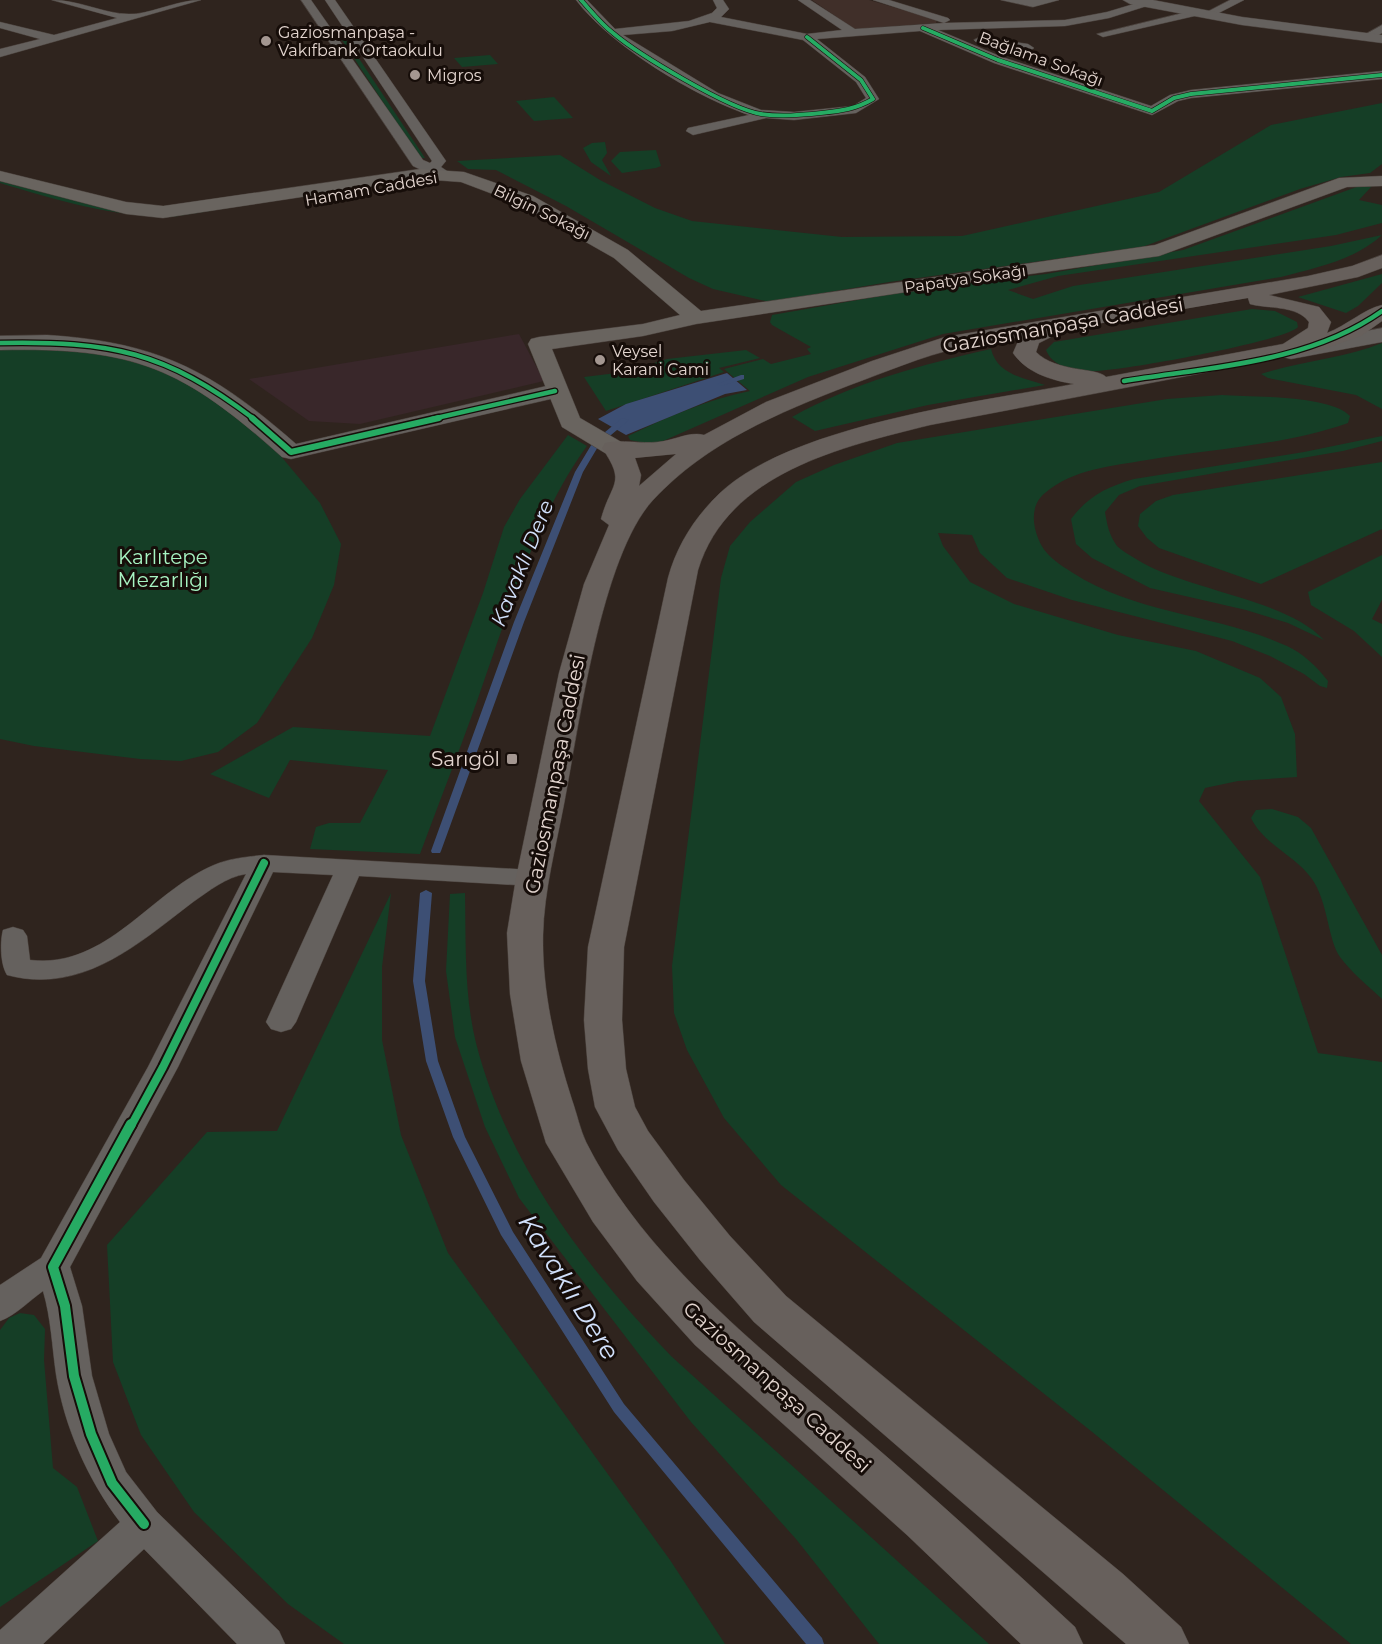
<svg xmlns="http://www.w3.org/2000/svg" width="1382" height="1644" font-family="Montserrat,sans-serif">
  <style>
    .commercial { fill: #39272a }
    .education { fill: #402f29 }
    .green { fill: #153e26 }
    .water { fill: #3d4f74 }
    .lines { fill: none; stroke-linecap: round; stroke-linejoin: round }
    .stream { fill: #3d4f74; fill-rule: evenodd }
    .minor-casing { stroke: #4a413c; stroke-width: 1 }
    .tertiary-casing { stroke: #4a413c; stroke-width: 1 }
    .secondary-casing { stroke: #4a413c; stroke-width: 1 }
    .primary-casing { stroke: #4a413c; stroke-width: 1 }
    .minor { fill: #65615e; fill-rule: evenodd }
    .tertiary { fill: #65615e; fill-rule: evenodd }
    .secondary { fill: #69645f; fill-rule: evenodd }
    .primary { fill: #67605c; fill-rule: evenodd }
    .cycleway-far4-casing { stroke: #160d09; stroke-width: 5 }
    .cycleway-far3-casing { stroke: #160d09; stroke-width: 7 }
    .cycleway-far2-casing { stroke: #160d09; stroke-width: 9 }
    .cycleway-far1-casing { stroke: #160d09; stroke-width: 12 }
    .cycleway-casing { stroke: #160d09; stroke-width: 14 }
    .cycleway-far4 { stroke: #26ab63; stroke-width: 4 }
    .cycleway-far3 { stroke: #26ab63; stroke-width: 4.5 }
    .cycleway-far2 { stroke: #26ab63; stroke-width: 6 }
    .cycleway-far1 { stroke: #26ab63; stroke-width: 8 }
    .cycleway { stroke: #26ab63; stroke-width: 10 }
    .poi-dot { fill: #a49791; stroke: #160d09; stroke-width: 2 }
    .labels { text-anchor: middle; dominant-baseline: central; stroke-width: 6; stroke-linejoin: round; paint-order: stroke }
    .far-poi-label { font-size: 16px; fill: #e3d5cf; stroke: #160d09; text-anchor: start }
    .far-street-label { font-size: 16px; fill: #e3d5cf; stroke: #160d09 }
    .street-label { font-size: 20px; fill: #e3d5cf; stroke: #160d09 }
    .park-label { font-size: 20px; fill: #a7f4c2; stroke: #160d09 }
    .poi-label { font-size: 20px; fill: #e3d5cf; stroke: #160d09; text-anchor: end }
    .water-label { font-size: 21px; font-style: italic; fill: #d1e0fb; stroke: #160d09 }
    .near-water-label { font-size: 26px; font-style: italic; fill: #d1e0fb; stroke: #160d09 }
  </style>
  <rect width="100%" height="100%" fill="#2f241e"/>
  <polygon class="commercial" points="519,334 544,381 360,424 309,421 249,379"/>
  <polygon class="education" points="812,0 869,0 937,20 936,23 854,29"/>
  <g class="green">
    <polygon points="346,39 425,158 420,158 342,40"/>
    <polygon points="490,55 498,64 462,67 454,58"/>
    <polygon points="554,97 573,118 534,121 516,101"/>
    <polygon points="1382,103 1382,164 1370,173 1341,177 1300,189 1142,247 889,282 770,302 713,289 689,278 566,206 496,170 468,169 457,161 560,155 600,180 655,208 692,221 842,237 962,236 1159,192 1271,125"/>
    <polygon points="605,142 607,153 602,160 611,176 591,162 583,148 592,143"/>
    <polygon points="656,150 661,166 656,168 622,173 611,161 620,152"/>
    <path d="M411 179 172 217C114 217 56 200 0 183V181L110 209 174 216Z"/>
    <path d="M1362 185 1372 186 1359 200 1382 205V223L1336 235 1058 276 1008 290 1033 299 1073 286 1331 246 1382 235C1355 260 1315 268 1281 277L943 334 808 377 654 445 630 440 628 436C667 417 709 399 750 391L724 369 763 359 771 364 811 354 807 349 811 347 772 325 770 322 772 315 932 287 1046 274 1183 250Z"/>
    <polygon points="1382,274 1382,283 1358,306 1346,313 1298,297"/>
    <path d="M1252 309 1275 311 1297 322 1298 327C1286 341 1113 373 1089 371 1073 371 1052 366 1046 350L1054 342Z"/>
    <path d="M1382 343V409L1356 395 1268 378 1261 374C1301 361 1346 358 1382 343Z"/>
    <polygon points="0,347 127,355 219,398 275,449 320,503 341,544 334,585 312,638 257,723 218,752 181,761 140,759 34,746 0,739"/>
    <path d="M991 349C997 374 1023 378 1045 385L928 405 815 431 792 417C852 383 924 364 991 349Z"/>
    <polygon points="746,350 760,358 719,368 724,372 606,411 584,377 625,372 667,359"/>
    <path d="M1222 395C1251 397 1331 395 1350 416L1348 423C1285 445 1213 449 1147 460 1112 466 1073 469 1045 493 1031 504 1032 523 1038 538 1044 555 1059 564 1073 573 1139 615 1217 614 1287 646 1303 653 1317 667 1328 681L1327 688 1320 686 1304 674 1270 656 1232 641 1072 600 1007 578 980 553 972 535 938 533 943 546 970 582 1014 604 1118 635 1196 651 1260 678 1281 697 1295 734 1297 777 1238 781 1205 788 1199 801 1260 877 1318 1053 1382 1062V1644H1351L1091 1431 781 1185 724 1118 687 1050 674 1013 672 966 721 578 730 546 750 522 796 482 834 465 897 443 1167 399Z"/>
    <path d="M568 435 587 446C541 508 512 601 486 675 466 735 442 794 420 854L310 849 316 827 329 823H360L388 770 290 760 269 798 210 774 293 727 430 736 483 593 504 527 520 499Z"/>
    <path d="M1382 436V441L1343 451 1140 486 1119 495 1105 512C1107 524 1109 535 1117 546 1122 551 1130 555 1136 559 1187 591 1285 598 1324 640L1288 623 1246 610 1150 588 1092 558 1076 544 1071 519C1088 496 1107 487 1134 479L1304 452Z"/>
    <polygon points="1382,462 1382,529 1261,584 1159,548 1147,538 1138,526 1140,514 1156,501 1173,495"/>
    <polygon points="1382,555 1382,600 1372,619 1382,624 1382,657 1354,631 1311,605 1308,592"/>
    <path d="M1272 809 1298 817 1311 828 1382 955V999C1368 986 1351 972 1340 957 1328 940 1328 902 1312 879 1295 855 1264 845 1251 818L1256 810Z"/>
    <polygon points="391,893 382,967 382,1040 401,1135 448,1253 670,1560 725,1644 344,1644 288,1604 194,1512 141,1435 113,1362 107,1245 207,1132 277,1131"/>
    <path d="M465 893C466 942 464 995 476 1043 507 1164 586 1268 671 1356L989 1644H879L796 1539 691 1422 519 1198 485 1127 455 1037 446 971 450 894Z"/>
    <polygon points="20,1313 34,1315 45,1329 44,1360 53,1468 77,1487 98,1541 0,1607 0,1330 9,1318"/>
  </g>
  <polygon class="water" points="727,373 747,390 725,394 626,435 598,419 626,404"/>
  <g class="lines">
    <g class="stream">
      <polygon points="741,375 744,375 744,379 721,386 717,384"/>
      <polygon points="622,418 629,420 599,445 583,472 524,622 441,851 440,853 432,853 431,851 514,622 575,472 593,442"/>
      <polygon points="426,890 432,893 425,981 438,1061 465,1137 513,1232 624,1404 822,1638 824,1644 806,1644 614,1412 501,1235 453,1137 426,1061 413,981 420,893"/>
    </g>
    <g class="minor-casing">
      <g id="minor">
        <path d="M52 0C80 0 104 14 129 14 149 15 176 0 201 0L0 57V49L40 39 0 28V22L54 35 117 18Z"/>
        <polygon points="301,0 311,0 423,160 430,163 432,161 325,0 335,0 446,161 441,167 450,173 450,179 440,179 413,166"/>
        <path d="M576 0H587L615 29 689 21 712 13 717 8 713 0H723L729 9 721 17 807 34 842 30 798 0H810L855 29 944 23 873 0H889L948 18 950 20 944 23 1065 20 1107 12 1147 0 1151 3 1150 5 1109 18 1065 26 938 30 1002 57 1151 106 1170 95 1191 90 1382 71V79L1191 98 1178 101 1152 115 994 63 920 31 817 39 865 77 879 99 856 113 794 120 766 118 693 135 686 131 688 128 749 115C694 96 611 46 576 0ZM710 22 803 40 856 82 866 98 853 106 794 112 761 110 718 93 623 35 672 31Z"/>
        <polygon points="1001,0 1059,0 1033,7"/>
        <polygon points="1230,0 1244,0 1211,17 1201,15"/>
        <polygon points="1195,10 1201,13 1199,15 1103,37 1097,34"/>
        <polygon points="1382,25 1382,33 1372,39 1364,39 1364,35"/>
        <polygon points="980,37 1028,44 1034,48 1028,52 976,42 974,40"/>
        <path d="M264 855 533 870 542 872 546 878 542 884 533 886 359 876 296 1022 291 1029 281 1032 271 1029 266 1022 333 875 273 872 178 1067 70 1267 82 1306 92 1376 109 1434 126 1472 157 1512 279 1631 285 1644H237L144 1549 43 1644H0V1630L120 1522C88 1480 64 1426 56 1374 52 1346 51 1318 43 1291 29 1301 16 1315 0 1321V1285L41 1258 148 1067 246 874C226 877 209 891 193 902 138 944 82 995 7 975 0 964 0 941 3 930L13 927 23 930 27 936 30 960C107 969 150 892 214 865 230 858 247 857 264 855Z"/>
      </g>
    </g>
    <g class="tertiary-casing">
      <g id="tertiary">
        <polygon points="1123,0 1153,0 1242,17 1382,35 1382,43 1242,25 1130,4"/>
        <polygon points="1382,328 1382,342 1291,359 1283,357 1280,352 1283,347 1291,345"/>
        <path d="M47 335C158 342 213 371 296 444L555 384 563 386 567 391 563 396 555 398 291 459 282 457C183 368 135 347 0 350V336Z"/>
      </g>
    </g>
    <g class="secondary-casing">
      <polygon id="secondary" points="420,169 464,172 533,196 628,250 701,311 1155,245 1339,178 1382,176 1382,186 1347,187 1159,256 952,285 696,324 643,336 552,349 580,418 623,443 626,448 623,453 614,455 605,453 562,427 528,344 531,339 539,337 643,324 680,315 614,258 519,204 461,182 420,179 163,218 126,214 0,181 0,171 126,202 163,206"/>
    </g>
    <g class="primary-casing">
      <path id="primary" d="M1382 255V268L1358 277 1269 295 1319 307 1331 322 1327 333C1346 326 1364 309 1382 305V321L1361 336 1318 351 930 425C842 447 728 472 698 570L624 947 622 1020 626 1069 635 1107 648 1131 684 1180 730 1236 786 1296 1123 1574 1181 1627 1189 1644H1126L754 1322 700 1260 654 1202 618 1150 595 1107 588 1069 584 1020 588 947 668 578C677 545 695 517 720 493 791 426 977 402 1074 384 1051 380 1027 373 1013 353L1020 337C1000 341 979 343 959 348 922 356 886 372 850 385 778 413 707 442 653 500 601 557 579 726 564 804 556 846 544 891 543 935 542 991 555 1047 572 1100 577 1114 580 1129 586 1142 645 1260 766 1353 864 1437 936 1499 1006 1563 1075 1627L1083 1644H1021L907 1535 695 1345 637 1281 593 1222 546 1143 521 1061 510 994 507 933 516 878 559 673 584 584 609 525 601 519C611 482 627 484 602 448L605 443C622 439 640 444 658 442 673 441 689 431 704 435L766 402 872 361 945 337 1308 276 1352 266ZM1248 298 1250 304C1268 309 1297 305 1309 322L1308 328 1283 344 1106 377C1097 367 1057 373 1036 352L1039 343 1067 329ZM676 454 639 486 641 475 635 458Z"/>
    </g>
    <use href="#minor" class="minor"/>
    <use href="#tertiary" class="tertiary"/>
    <use href="#secondary" class="secondary"/>
    <use href="#primary" class="primary"/>
    <g class="cycleway-far4-casing">
      <g id="cycleway-far4">
        <path d="M581 0C591 11 601 24 613 33 639 55 729 109 761 114 781 117 801 115 821 113 841 111 856 109 873 99L861 80 807 37"/>
        <polyline points="923,28 998,60 1152,111 1174,98 1191,94 1382,75"/>
      </g>
    </g>
    <g class="cycleway-far3-casing">
      <g id="cycleway-far3">
        <path d="M0 343C111 341 165 351 254 419"/>
        <path d="M1124 381C1210 367 1309 363 1382 311"/>
        <polyline points="432,419 555,391"/>
      </g>
    </g>
    <g class="cycleway-far2-casing">
      <polyline id="cycleway-far2" points="252,418 291,452 439,418"/>
    </g>
    <g class="cycleway-far1-casing">
      <polyline id="cycleway-far1" points="131,1126 163,1067 264,863"/>
    </g>
    <g class="cycleway-casing">
      <polyline id="cycleway" points="131,1124 53,1267 65,1306 74,1376 91,1434 112,1483 144,1524"/>
    </g>
    <use href="#cycleway-far4" class="cycleway-far4"/>
    <use href="#cycleway-far3" class="cycleway-far3"/>
    <use href="#cycleway-far2" class="cycleway-far2"/>
    <use href="#cycleway-far1" class="cycleway-far1"/>
    <use href="#cycleway" class="cycleway"/>
  </g>
  <g class="poi-dot">
    <circle cx="266" cy="41" r="6"/>
    <circle cx="415" cy="75" r="6"/>
    <circle cx="600" cy="360" r="6"/>
    <rect x="506" y="753" width="12" height="12" rx="3"/>
  </g>
  <g class="labels">
    <g class="far-poi-label">
      <text x="278" y="32">Gaziosmanpaşa -<tspan x="278" dy="18">Vakıfbank Ortaokulu</tspan></text>
      <text x="427" y="75">Migros</text>
      <text x="612" y="351">Veysel<tspan x="612" dy="18">Karani Cami</tspan></text>
    </g>
    <g class="far-street-label">
      <text transform="translate(1041 59) rotate(20)">Bağlama Sokağı</text>
      <text transform="translate(371 189) rotate(-10)">Hamam Caddesi</text>
      <text transform="translate(542 212) rotate(26)">Bilgin Sokağı</text>
      <text transform="translate(965 279) rotate(-8)">Papatya Sokağı</text>
    </g>
    <g class="street-label">
      <text transform="translate(1063 325) rotate(-10)">Gaziosmanpaşa Caddesi</text>
      <text transform="translate(555 774) rotate(-79)">Gaziosmanpaşa Caddesi</text>
      <text transform="translate(777 1387) rotate(42)">Gaziosmanpaşa Caddesi</text>
    </g>
    <g class="park-label">
      <text x="163" y="557">Karlıtepe<tspan x="163" dy="23">Mezarlığı</tspan></text>
    </g>
    <g class="poi-label">
      <text x="500" y="759">Sarıgöl</text>
    </g>
    <g class="water-label">
      <text transform="translate(522 563) rotate(-68)">Kavaklı Dere</text>
    </g>
    <g class="near-water-label">
      <text transform="translate(569 1287) rotate(58)">Kavaklı Dere</text>
    </g>
  </g>
</svg>
